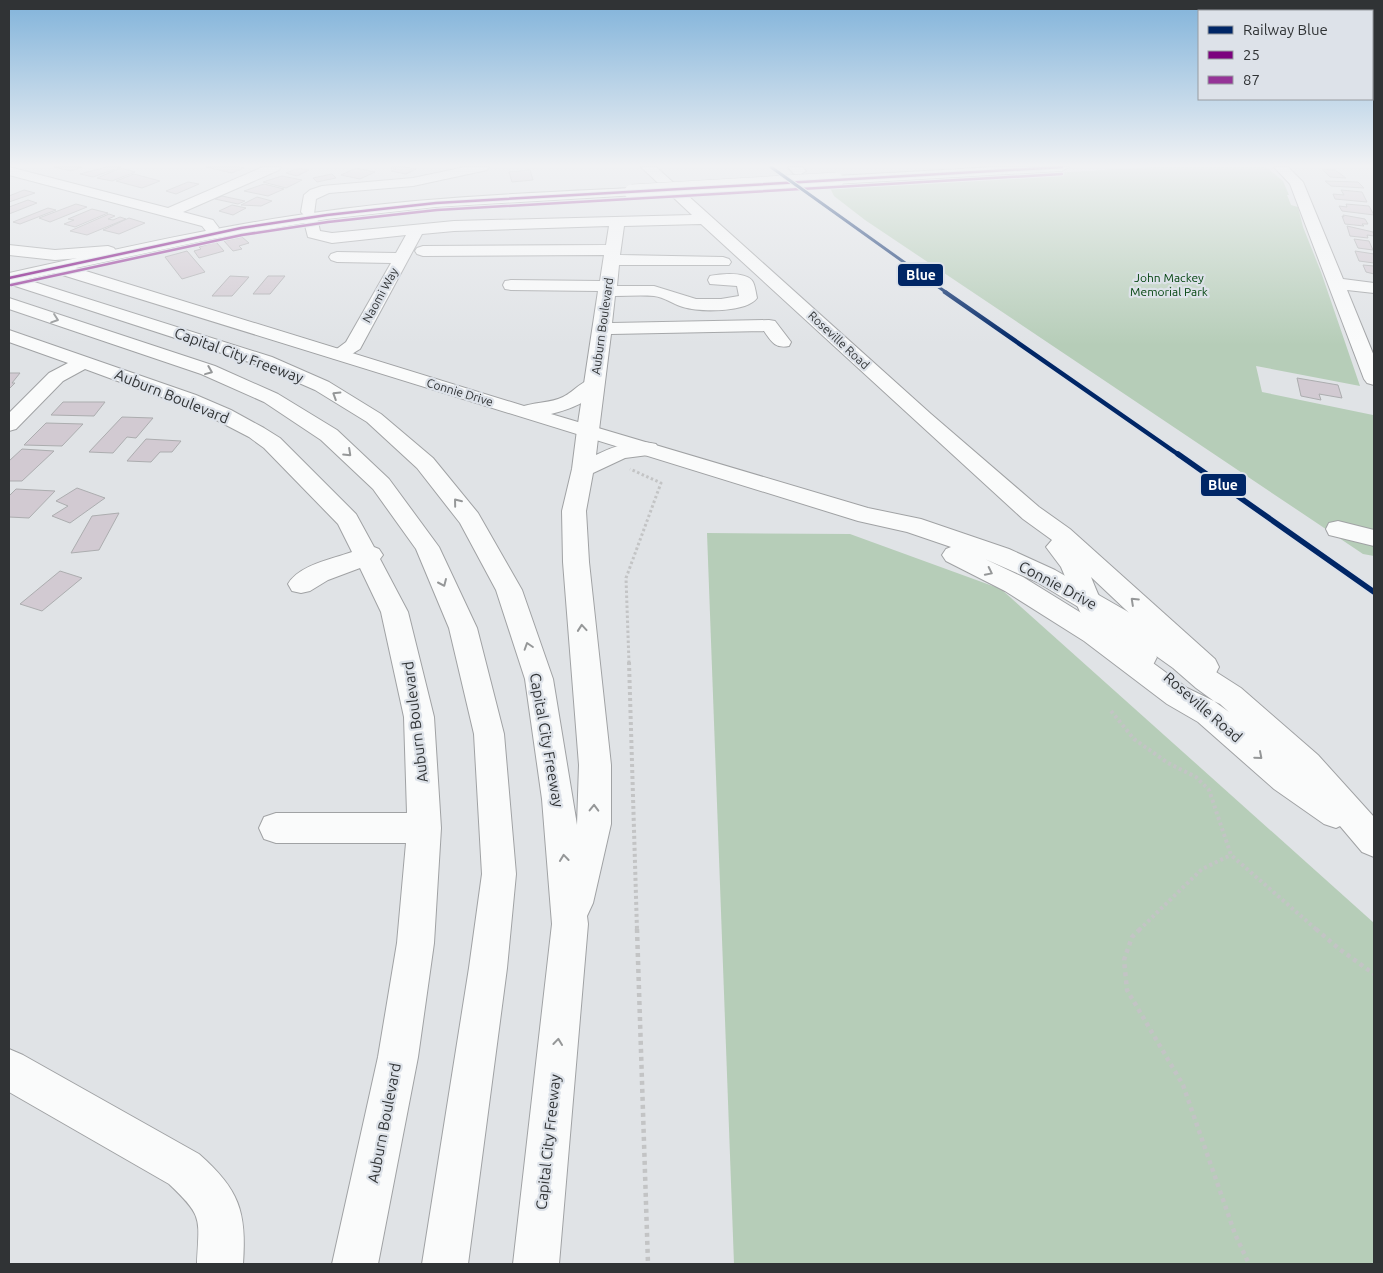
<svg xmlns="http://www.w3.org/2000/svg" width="1383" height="1273" font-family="Ubuntu,sans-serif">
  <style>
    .green { fill: #b6cdb8 }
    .building { fill: #d2cad2; stroke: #acadaf }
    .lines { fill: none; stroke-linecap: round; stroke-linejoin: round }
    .minor-casing { stroke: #a0a2a4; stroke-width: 2 }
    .major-casing { stroke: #a0a2a4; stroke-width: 2 }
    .highway-casing { stroke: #a0a2a4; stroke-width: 2 }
    .path-far2 { stroke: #c3c4c5; stroke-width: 3; stroke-dasharray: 2.5 2.5; stroke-linecap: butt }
    .path-far1 { stroke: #c3c4c5; stroke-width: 4; stroke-dasharray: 3 3; stroke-linecap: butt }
    .path { stroke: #c3c4c5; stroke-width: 4.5; stroke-dasharray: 4 4; stroke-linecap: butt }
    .minor { fill: #fafbfb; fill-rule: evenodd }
    .major { fill: #fafbfb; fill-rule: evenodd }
    .highway { fill: #fafbfb; fill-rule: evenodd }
    .major-bridge-casing { stroke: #a0a2a4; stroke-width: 16; stroke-linecap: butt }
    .major-bridge { stroke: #fafbfb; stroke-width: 15 }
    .bus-1-casing { stroke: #dde2e9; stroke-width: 4.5 }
    .bus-2-casing { stroke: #dde2e9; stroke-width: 4.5 }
    .bus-1 { stroke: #7c027e; stroke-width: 2.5 }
    .bus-2 { stroke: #953497; stroke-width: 2.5 }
    .rail-1-far2-casing { stroke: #dde2e9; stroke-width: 5 }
    .rail-1-far1-casing { stroke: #dde2e9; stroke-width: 7 }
    .rail-1-casing { stroke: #dde2e9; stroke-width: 9 }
    .rail-1-far2 { stroke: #002666; stroke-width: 3 }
    .rail-1-far1 { stroke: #002666; stroke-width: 4.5 }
    .rail-1 { stroke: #002666; stroke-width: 5.5 }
    .oneway { stroke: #959798 }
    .labels { text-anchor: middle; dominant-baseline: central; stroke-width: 4.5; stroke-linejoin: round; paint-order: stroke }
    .far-park-label { font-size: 12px; fill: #02430e; stroke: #dde2e9 }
    .far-street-label { font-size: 12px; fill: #303335; stroke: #dde2e9 }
    .street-label { font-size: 15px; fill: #303335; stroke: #dde2e9 }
    .line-badge { stroke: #dde2e9; stroke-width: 2 }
    .badge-label { font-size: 14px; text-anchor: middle; font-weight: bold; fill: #fff }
  </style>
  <rect width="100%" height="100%" fill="#e0e3e6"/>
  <g class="green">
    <polygon points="1153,167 1266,167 1283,181 1289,195 1287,195 1291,205 1298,207 1303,227 1321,272 1360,386 1256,366 1262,392 1373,415 1374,556 1363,554 865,220 834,196 830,188 850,185"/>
    <polygon points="707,533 850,534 1001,589 1374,923 1374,1264 734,1264"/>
  </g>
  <g class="building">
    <polygon points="54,167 82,167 71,171"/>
    <polygon points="106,167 121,167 93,177 80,174"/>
    <polygon points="206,167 239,167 244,168 232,173"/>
    <polygon points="404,167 416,169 406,174 391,171 396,169 390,168 392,167"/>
    <polygon points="121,168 135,172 112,181 97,178"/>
    <polygon points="298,168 309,170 297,176 286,173"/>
    <polygon points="356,168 375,172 360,179 341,175"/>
    <polygon points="1322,169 1335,170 1346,178 1330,177"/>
    <polygon points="530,170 533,180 512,182 509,172"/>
    <polygon points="134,174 160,181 142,188 116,181"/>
    <polygon points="332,174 336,178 317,182 313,178"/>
    <polygon points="282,176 302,180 286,188 263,182"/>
    <polygon points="1325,181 1358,182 1364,188 1331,186"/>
    <polygon points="188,182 199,184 176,194 166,191"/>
    <polygon points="264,184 284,189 268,196 244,191"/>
    <polygon points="24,190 35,193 9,202 9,196"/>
    <polygon points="1341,190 1362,192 1367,202 1335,199 1333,194 1344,195"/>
    <polygon points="222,196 245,201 238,204 215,199"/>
    <polygon points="257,197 272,201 261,206 241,205"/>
    <polygon points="28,200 37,203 9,214 9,207"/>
    <polygon points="76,204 87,207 50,222 39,218"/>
    <polygon points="1346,204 1369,206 1374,215 1342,211 1339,206 1347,207"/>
    <polygon points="232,205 246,208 233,215 219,211"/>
    <polygon points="48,208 56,210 20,224 13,222"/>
    <polygon points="92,209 108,213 75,227 64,224 74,220 68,219"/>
    <polygon points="109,214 115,216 108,219 113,220 120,217 126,219 87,235 70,231"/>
    <polygon points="1343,215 1365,219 1368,224 1362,224 1364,226 1345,224 1342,216 1344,217"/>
    <polygon points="129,218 145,223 119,234 103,230"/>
    <polygon points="1347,226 1373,232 1374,236 1367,235 1368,238 1350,236"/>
    <polygon points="242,237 249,243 239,246 242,249 233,251 224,241"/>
    <polygon points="1354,239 1369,241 1373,250 1358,248"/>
    <polygon points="216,242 224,251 199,258 194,251 201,249 199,247"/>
    <polygon points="187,251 205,272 182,279 165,257"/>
    <polygon points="1355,251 1374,254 1374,263 1359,261"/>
    <polygon points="1363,265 1374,266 1374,274 1366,272"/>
    <polygon points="230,276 249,277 232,296 212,296"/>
    <polygon points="268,276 285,276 270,294 253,294"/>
    <polygon points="9,373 20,373 12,383 15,383 9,389"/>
    <polygon points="1297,378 1338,385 1342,398 1319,394 1321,400 1301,396"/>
    <polygon points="63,402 105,402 94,416 51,415"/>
    <polygon points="122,417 153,418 136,438 127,437 113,453 89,452"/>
    <polygon points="46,423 83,424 62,446 24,445"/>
    <polygon points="146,439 181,441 172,452 160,452 151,462 127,461"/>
    <polygon points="22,449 54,451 22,481 9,481 9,461"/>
    <polygon points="77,488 105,498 70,523 52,516 68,506 56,501"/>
    <polygon points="16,489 55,491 29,518 9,517 9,496"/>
    <polygon points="119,513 99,550 71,553 92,516"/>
    <polygon points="60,571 82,578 42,611 20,604"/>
  </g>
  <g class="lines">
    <g class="minor-casing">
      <g id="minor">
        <polygon points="9,167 168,208 263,167 281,167 279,170 183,212 213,220 219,228 216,231 206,231 202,226 9,175"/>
        <path d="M465 167H489L487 170 413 186 329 193 316 199 314 214 317 218 320 231 332 233 454 221 692 215 641 167H656L931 414 1039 507 1070 529 1215 659 1219 667 1215 675 1205 678 1195 675 1091 577C1097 592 1102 606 1114 618 1127 631 1148 640 1157 657L1153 665 1143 668 1133 665 1095 633 1080 612 1061 567 1046 547 1052 540 1023 519 701 224 624 226 620 255 723 257 729 259 731 262 729 265H619L617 286H654L696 299H721L739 296 737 286 710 284 708 280 710 276C720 274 747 271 753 282 755 286 756 293 757 298 746 313 699 312 683 307 673 304 664 297 654 296 641 295 628 296 615 296L612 323 769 320 775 321 791 342 789 346C775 349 771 341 764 331L611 334 599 430 596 435 588 436 580 435 577 430 598 291 511 290 505 289 503 285 505 281 511 280 600 281 604 255 423 256 417 254 415 251 417 248 423 246 606 245 609 226 454 231 422 234 360 349C350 355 344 361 332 358L330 354 346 342 391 263 337 262 331 260 329 257 331 254 337 252 396 253 406 235 332 243 308 237 303 218 304 215 301 212 304 195 310 190 322 186 413 178Z"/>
        <polygon points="788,167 802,167 806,171 799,175 794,174"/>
        <polygon points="1274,167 1288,167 1303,182 1343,279 1374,283 1374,293 1347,290 1374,356 1374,385 1367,383 1364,379 1290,184"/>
        <path d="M9 330 196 395 231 410 264 428 280 438 356 514 374 547 379 549 383 555 380 559 408 612 434 717 441 828 434 943 418 1057 378 1264H332L378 1057 397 943 406 843H276L264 839 259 828 264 817 276 813H407L404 717 381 612 360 568 328 580 310 591 301 593 292 591 288 584C299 565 332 559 352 552L338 524 264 448 249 437 199 411 85 369 63 381 16 429 9 431V413L49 373 68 363 9 342Z"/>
        <polygon points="1338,521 1374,530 1374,546 1329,535 1326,529 1329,523"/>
        <path d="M9 1049 23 1055 199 1154C239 1189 247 1212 243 1264H197C199 1218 204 1217 169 1184L9 1092Z"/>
      </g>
    </g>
    <g class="major-casing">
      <g id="major">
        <polygon points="996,167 1069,167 1062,171 836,184 829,180 836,176"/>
        <path d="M632 188 639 192 637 195 436 207 327 219 212 239 76 268 524 406C537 402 550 403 563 397 576 391 584 376 600 380L603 384C590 402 571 409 551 414L868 508 921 519 1009 549 1055 570 1158 629 1193 652 1216 672 1241 688 1318 755 1374 817V857L1362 852 1340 826 1336 828 1324 824 1274 789 1198 722 1167 704 1084 641 1005 591 946 561 942 555 946 549 951 547 907 532 858 521 56 273 9 283V273C114 250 220 225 327 211 428 197 530 193 632 188ZM985 559 1037 582 1138 643 1173 668 1196 688 1229 712 1220 704 1187 688 1104 627 1023 577Z"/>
      </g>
    </g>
    <g class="highway-casing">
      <g id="highway">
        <polygon points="9,245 55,250 108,246 114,248 116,251 114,254 108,256 55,260 9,255"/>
        <path d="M9 274 272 357 329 382 381 414 433 458 478 513 522 590 553 679 577 825 579 765 563 562 562 511 572 469 577 430 580 425 588 424 596 425 599 430 596 455C614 446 636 439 656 444L659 449 656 454 625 458 593 473 586 511 589 562 611 765V824L593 903 587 916 588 924 559 1264H513L552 924 542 799 525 679 496 590 460 523 417 468 367 422 315 390 258 365 9 284Z"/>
        <polygon points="9,298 215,366 278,394 337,430 389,479 439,547 477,628 504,734 516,874 507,968 468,1264 422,1264 469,968 482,874 474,734 449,628 416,549 373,489 321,440 264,402 201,374 9,309"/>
      </g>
    </g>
    <polyline class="path-far2" points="629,663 626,578 661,483 630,469"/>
    <g class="path-far1">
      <polyline points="629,662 637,930"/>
      <polyline points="1111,711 1134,739 1168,763 1196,777 1209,790 1231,855 1317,930"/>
      <polyline points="1139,930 1202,869 1231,855"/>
    </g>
    <g class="path">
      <polyline points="637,929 648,1264"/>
      <polyline points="1140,929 1132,937 1124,960 1127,990 1183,1085 1235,1234 1249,1264"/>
      <polyline points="1316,929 1338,948 1374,974"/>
    </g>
    <use href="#minor" class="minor"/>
    <use href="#major" class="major"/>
    <use href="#highway" class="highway"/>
    <g class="major-bridge-casing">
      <polyline id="major-bridge" points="632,192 836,180"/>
    </g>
    <use href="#major-bridge" class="major-bridge"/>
    <g class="bus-1-casing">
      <polyline id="bus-1" points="9,278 241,228 327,215 436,203 1062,167"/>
    </g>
    <g class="bus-2-casing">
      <polyline id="bus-2" points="11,285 242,235 328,222 437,210 1062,174"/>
    </g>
    <use href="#bus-1" class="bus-1"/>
    <use href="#bus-2" class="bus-2"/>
    <g class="rail-1-far2-casing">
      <polyline id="rail-1-far2" points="771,167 947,293"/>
    </g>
    <g class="rail-1-far1-casing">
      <polyline id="rail-1-far1" points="945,292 1179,455"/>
    </g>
    <g class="rail-1-casing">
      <polyline id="rail-1" points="1178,454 1374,592"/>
    </g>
    <use href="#rail-1-far2" class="rail-1-far2"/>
    <use href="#rail-1-far1" class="rail-1-far1"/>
    <use href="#rail-1" class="rail-1"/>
  </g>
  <defs><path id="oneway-chevron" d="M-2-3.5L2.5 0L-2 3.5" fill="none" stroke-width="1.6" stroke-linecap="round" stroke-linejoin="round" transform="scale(1.25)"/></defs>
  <g class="oneway">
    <use href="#oneway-chevron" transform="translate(55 319) rotate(19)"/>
    <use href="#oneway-chevron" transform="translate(209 371) rotate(22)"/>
    <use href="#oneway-chevron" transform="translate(336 395) rotate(-148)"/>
    <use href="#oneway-chevron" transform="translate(348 453) rotate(43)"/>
    <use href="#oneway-chevron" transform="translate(457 502) rotate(-129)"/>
    <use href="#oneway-chevron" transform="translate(989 572) rotate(26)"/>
    <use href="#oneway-chevron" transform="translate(443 583) rotate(66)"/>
    <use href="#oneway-chevron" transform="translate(1134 601) rotate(-137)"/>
    <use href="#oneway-chevron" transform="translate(582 628) rotate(-95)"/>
    <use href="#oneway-chevron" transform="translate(528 646) rotate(-108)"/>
    <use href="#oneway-chevron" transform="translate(1259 756) rotate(41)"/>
    <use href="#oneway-chevron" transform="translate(594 808) rotate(-89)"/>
    <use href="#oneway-chevron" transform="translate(564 858) rotate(-96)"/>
    <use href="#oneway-chevron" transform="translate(558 1042) rotate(-84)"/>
  </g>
  <linearGradient id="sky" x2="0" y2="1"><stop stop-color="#81b3da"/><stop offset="0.48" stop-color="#f1f2f4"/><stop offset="1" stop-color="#f1f2f4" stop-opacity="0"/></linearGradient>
  <rect width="1383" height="345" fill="url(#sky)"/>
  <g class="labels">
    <g class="far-park-label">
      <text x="1169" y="277">John Mackey<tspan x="1169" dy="14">Memorial Park</tspan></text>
    </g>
    <g class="far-street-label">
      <text transform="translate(380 295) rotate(-61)">Naomi Way</text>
      <text transform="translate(602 326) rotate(-82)">Auburn Boulevard</text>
      <text transform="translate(839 340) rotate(43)">Roseville Road</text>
      <text transform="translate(460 392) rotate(17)">Connie Drive</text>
    </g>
    <g class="street-label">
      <text transform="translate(239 355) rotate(20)">Capital City Freeway</text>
      <text transform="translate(172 396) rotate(22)">Auburn Boulevard</text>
      <text transform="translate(1058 585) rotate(28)">Connie Drive</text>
      <text transform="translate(1203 707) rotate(41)">Roseville Road</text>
      <text transform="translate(415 722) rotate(-97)">Auburn Boulevard</text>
      <text transform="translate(547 740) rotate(80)">Capital City Freeway</text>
      <text transform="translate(384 1123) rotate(-79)">Auburn Boulevard</text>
      <text transform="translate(548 1142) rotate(-84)">Capital City Freeway</text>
    </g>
  </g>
  <g class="line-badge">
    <rect x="897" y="263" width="47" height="24" rx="5" fill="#002666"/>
    <rect x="1200" y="473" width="47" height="24" rx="5" fill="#002666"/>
  </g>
  <g class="badge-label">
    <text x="921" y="280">Blue</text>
    <text x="1223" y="490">Blue</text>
  </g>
  <rect width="1383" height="1273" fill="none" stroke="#303335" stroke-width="20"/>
  <rect x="1198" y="10" width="175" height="90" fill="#dde2e9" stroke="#989ca1"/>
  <rect x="1208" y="26" width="25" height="8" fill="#002666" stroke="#989ca1"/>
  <text x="1243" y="35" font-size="15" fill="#303335">Railway Blue</text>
  <rect x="1208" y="51" width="25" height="8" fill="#7c027e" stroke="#989ca1"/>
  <text x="1243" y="60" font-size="15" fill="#303335">25</text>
  <rect x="1208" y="76" width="25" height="8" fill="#953497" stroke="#989ca1"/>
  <text x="1243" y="85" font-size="15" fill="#303335">87</text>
</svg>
